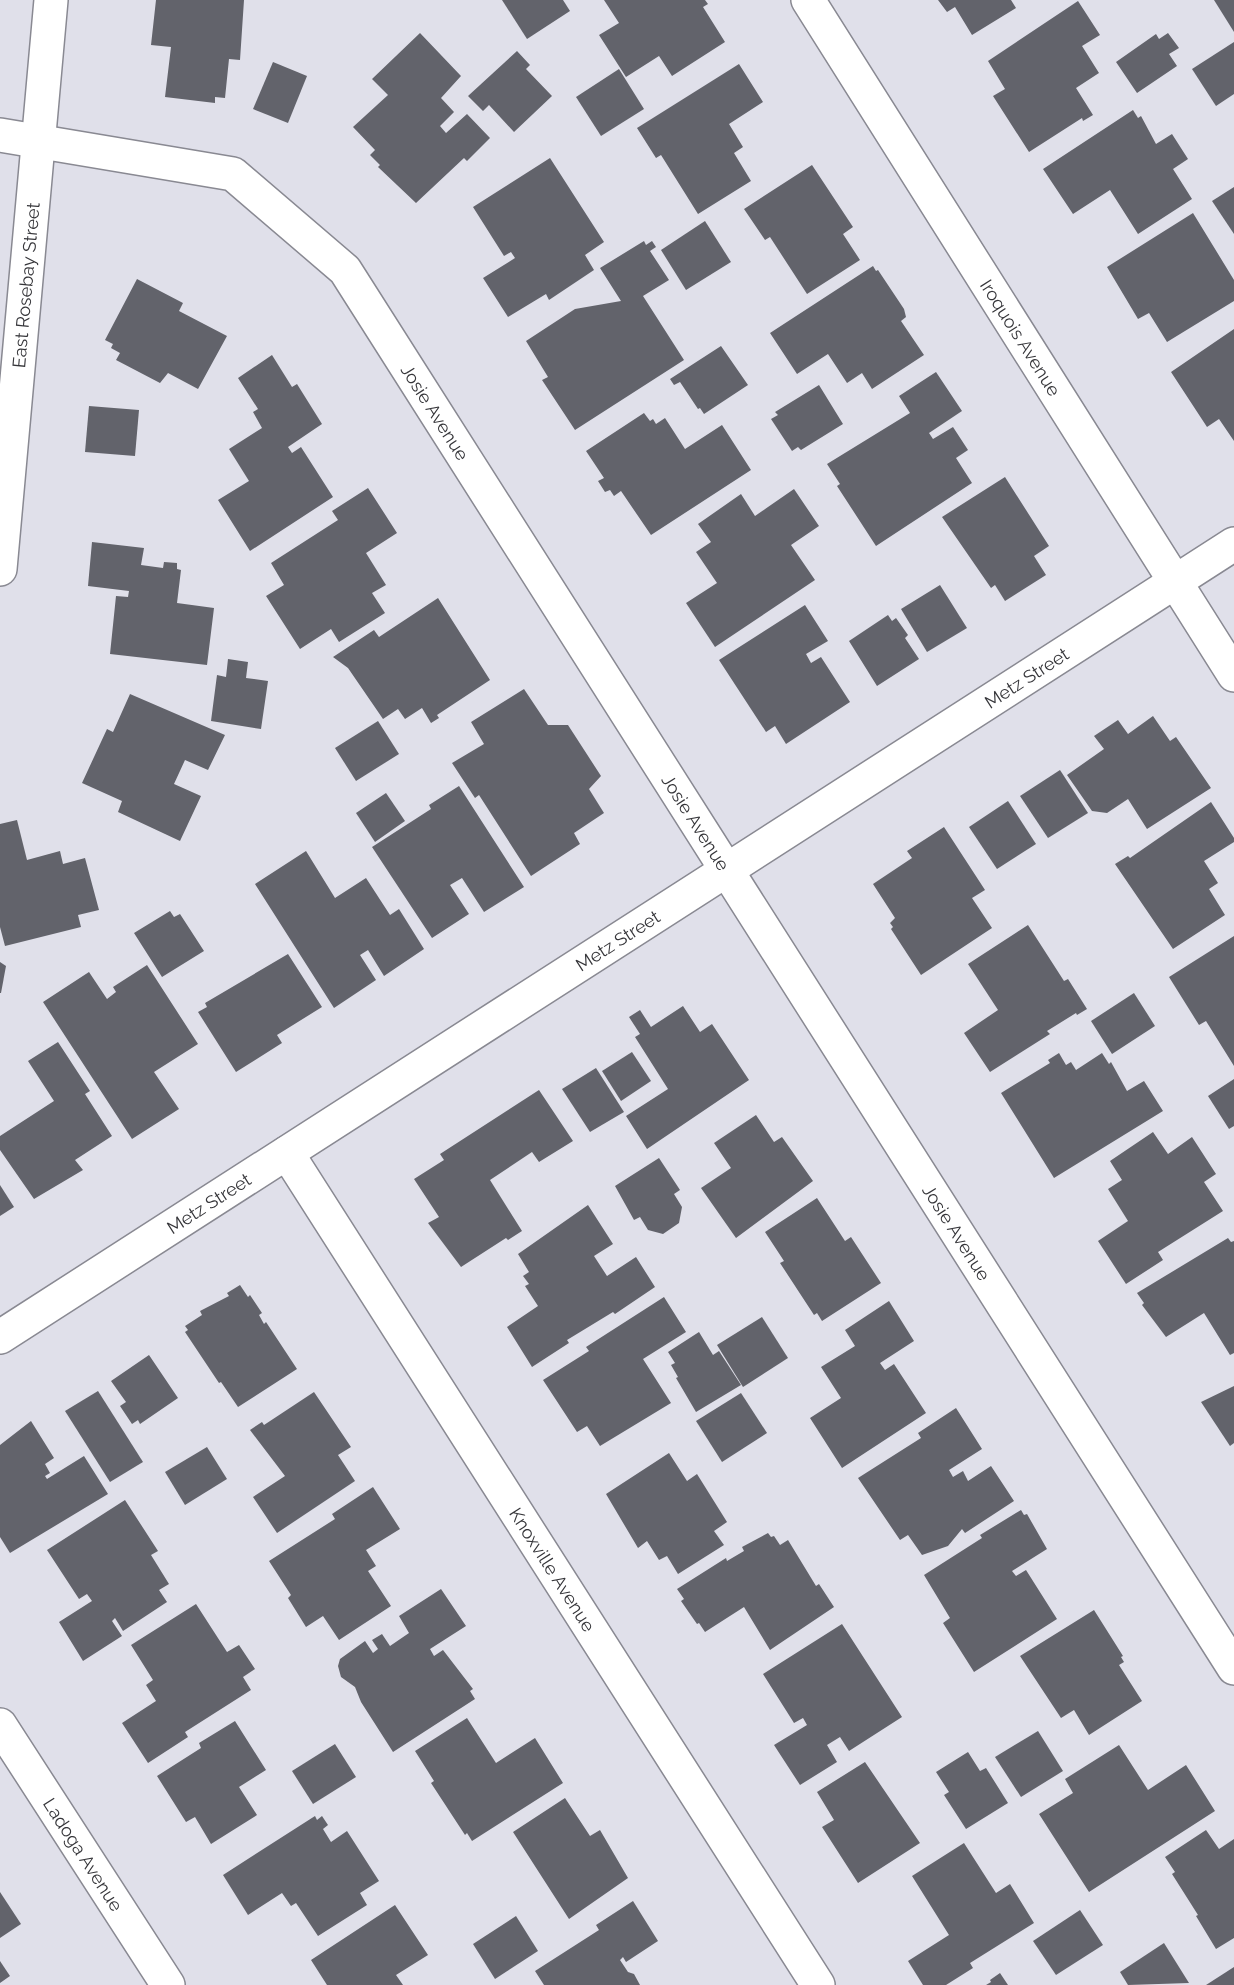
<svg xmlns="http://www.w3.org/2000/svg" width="1234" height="1985" font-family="Raleway,sans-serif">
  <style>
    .building { fill: #62636b }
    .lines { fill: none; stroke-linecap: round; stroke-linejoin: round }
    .street-casing { stroke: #898992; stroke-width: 36 }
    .street { stroke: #fff; stroke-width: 33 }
    .labels { text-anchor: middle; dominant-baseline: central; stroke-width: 6; stroke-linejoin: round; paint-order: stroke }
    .street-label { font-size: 18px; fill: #36363a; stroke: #fff }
  </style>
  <rect width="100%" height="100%" fill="#e0e0ea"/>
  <g class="building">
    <polygon points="156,0 244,0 240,60 229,59 225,98 215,97 215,103 165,97 171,47 151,45"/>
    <polygon points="502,0 563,0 570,11 527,39"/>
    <polygon points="604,0 705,0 708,4 703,7 725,42 672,76 659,56 626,77 599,35 619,23"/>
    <polygon points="938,0 1011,0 1016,8 972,35 955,7 947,12"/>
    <polygon points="1214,0 1234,0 1234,32"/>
    <polygon points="1078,1 1100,35 1082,46 1099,73 1076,88 1093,115 1083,121 1082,118 1029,152 993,96 1005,89 988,61"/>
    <polygon points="420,33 461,76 441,98 454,112 440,126 446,133 467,114 490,138 467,161 464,158 416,203 378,167 380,165 370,155 375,150 353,127 388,95 372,79"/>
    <polygon points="1168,33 1179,48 1169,54 1177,66 1137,93 1116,62 1156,34 1159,39"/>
    <polygon points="1234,42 1234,94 1216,106 1192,69"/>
    <polygon points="517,51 530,65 526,69 552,96 514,132 489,105 483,111 468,96"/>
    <polygon points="273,62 307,76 288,123 253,109"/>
    <polygon points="739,64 763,102 729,124 743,147 734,153 751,181 698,214 661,155 656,158 637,128"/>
    <polygon points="619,69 644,109 601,136 576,97"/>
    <polygon points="1133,110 1138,118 1141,116 1156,144 1172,134 1188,159 1173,169 1192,199 1138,234 1110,190 1073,214 1043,169"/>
    <polygon points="550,158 604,242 585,255 594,270 549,300 546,294 508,317 483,278 515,258 511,252 504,256 473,207"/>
    <polygon points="812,165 853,227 843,234 860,260 807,294 770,237 765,240 744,209"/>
    <polygon points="1234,187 1234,234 1212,201"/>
    <polygon points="1193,213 1234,280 1234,301 1167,342 1149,313 1138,319 1107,267"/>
    <polygon points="705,221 731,262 686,290 661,250"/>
    <polygon points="644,241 646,245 652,241 656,247 650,251 669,280 643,296 684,360 575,430 542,380 548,377 526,341 575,309 621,301 600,268"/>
    <polygon points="873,266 876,271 878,270 904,309 906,317 901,321 924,355 872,389 862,373 847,383 828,354 797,374 770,333"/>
    <polygon points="137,279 183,303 179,311 227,336 198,389 168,373 160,383 116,360 120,353 111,348 113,344 105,340"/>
    <polygon points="1234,329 1234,441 1219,419 1207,427 1171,372"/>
    <polygon points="721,346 748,385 704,414 700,408 698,409 680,382 674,385 670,379"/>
    <polygon points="272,355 292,387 297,384 322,424 288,447 292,453 301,447 333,497 250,551 218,500 249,481 229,449 262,428 253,412 258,409 238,378"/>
    <polygon points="936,372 962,411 929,433 933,439 953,427 968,450 956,458 972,483 876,546 837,486 840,484 827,464 910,413 899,396"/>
    <polygon points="819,385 843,424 801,450 798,447 792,451 771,419 778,415 775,412"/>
    <polygon points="89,406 139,410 135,456 85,452"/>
    <polygon points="644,413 650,421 653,419 656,424 665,418 685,449 722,425 751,470 651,535 621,491 614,496 610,490 605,492 598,481 604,478 586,451"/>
    <polygon points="1005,477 1049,546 1034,556 1046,575 1005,601 995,585 991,588 942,517"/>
    <polygon points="368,488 397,533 366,553 386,585 372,593 385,613 339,642 331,629 300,649 266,596 284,585 271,563 338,520 332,511"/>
    <polygon points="794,489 819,526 791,545 815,580 715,647 686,603 717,583 696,552 711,542 698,524 741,494 755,516"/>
    <polygon points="92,542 144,548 141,565 163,568 164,562 177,563 177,569 181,570 177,603 214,608 207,665 110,654 116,596 128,597 129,591 88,586"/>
    <polygon points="940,585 967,628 927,652 901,609"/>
    <polygon points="438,598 490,680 437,715 439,718 431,723 422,708 405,719 398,709 383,719 348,668 333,657 374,630 379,637"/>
    <polygon points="805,605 828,641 806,654 811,663 821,657 850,702 786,744 775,726 766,732 719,660"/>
    <polygon points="888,615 892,621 896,618 908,635 905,638 919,659 877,686 849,641"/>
    <polygon points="228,659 248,662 246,678 268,681 261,729 211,721 217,675 226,677"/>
    <polygon points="524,689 548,725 568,725 601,776 589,789 604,813 574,833 580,844 531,876 479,795 475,798 452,763 484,744 471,722"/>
    <polygon points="130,694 225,735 208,770 185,760 174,784 201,796 180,841 118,812 122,801 82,783 107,729 113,732"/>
    <polygon points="1153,716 1170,741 1176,737 1211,788 1147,829 1128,799 1107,813 1092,811 1067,775 1104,749 1094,736 1118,720 1128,734"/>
    <polygon points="378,721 399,754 356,781 335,748"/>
    <polygon points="1060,770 1088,813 1048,838 1020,796"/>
    <polygon points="459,786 524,887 484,912 462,878 450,885 469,914 432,938 372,847 431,809 429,805"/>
    <polygon points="386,793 405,821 375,842 356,813"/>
    <polygon points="1008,801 1036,844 997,869 969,827"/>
    <polygon points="1211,802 1234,838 1234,842 1204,861 1218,883 1209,889 1225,915 1173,949 1115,864 1128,856 1130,858"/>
    <polygon points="17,820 27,860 60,851 63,864 85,858 99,910 78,915 81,927 5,946 0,927 0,824"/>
    <polygon points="944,827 985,890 972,898 992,928 921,975 891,929 893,927 890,923 895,918 873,884 912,858 907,851"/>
    <polygon points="306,851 335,898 366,878 390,915 399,909 424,949 384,976 368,950 360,955 376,980 334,1008 255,884"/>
    <polygon points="170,911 174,917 180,914 204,951 162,977 134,933"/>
    <polygon points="1028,925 1064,981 1068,979 1087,1009 1077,1015 1076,1013 1047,1031 1050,1034 990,1072 964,1033 998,1010 968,964"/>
    <polygon points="1234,936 1234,1066 1206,1021 1199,1025 1169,977"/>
    <polygon points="288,954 322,1007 277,1035 282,1043 236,1072 198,1012 207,1007 205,1003"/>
    <polygon points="0,962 6,966 1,993 0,993"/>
    <polygon points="147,965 198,1044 154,1072 179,1109 132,1139 43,1002 89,972 107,999 116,992 113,987"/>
    <polygon points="1134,993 1155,1026 1112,1054 1091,1021"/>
    <polygon points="683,1006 700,1032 712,1024 749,1080 647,1149 626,1116 668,1089 635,1037 640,1034 629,1017 640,1010 651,1027"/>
    <polygon points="58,1042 90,1091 85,1094 112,1136 75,1160 83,1170 34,1199 0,1150 0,1136 54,1101 28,1061"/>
    <polygon points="632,1052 651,1081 621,1101 602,1071"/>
    <polygon points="1059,1053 1066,1065 1071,1062 1076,1070 1102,1053 1109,1064 1111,1062 1127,1091 1144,1081 1163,1111 1054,1178 1001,1093 1050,1063 1048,1060"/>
    <polygon points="596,1068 624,1112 590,1132 562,1089"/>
    <polygon points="1234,1079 1234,1126 1229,1129 1208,1096"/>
    <polygon points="539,1090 573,1141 539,1162 532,1152 490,1180 522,1231 508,1240 506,1238 461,1267 428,1223 439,1217 414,1179 444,1160 440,1154"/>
    <polygon points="756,1115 774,1142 782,1137 813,1181 736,1238 701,1188 731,1168 714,1143"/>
    <polygon points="1153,1132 1168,1154 1192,1137 1216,1174 1204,1182 1223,1211 1158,1252 1163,1260 1126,1284 1098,1241 1128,1221 1108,1189 1122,1180 1110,1161"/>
    <polygon points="659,1158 680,1190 674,1194 682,1207 679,1223 663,1234 648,1230 640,1217 634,1220 615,1186"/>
    <polygon points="0,1185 14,1207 0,1216"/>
    <polygon points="817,1198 845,1241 851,1237 881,1283 822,1321 817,1313 814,1315 780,1263 784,1261 765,1232"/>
    <polygon points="588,1205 613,1244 594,1256 607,1276 636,1257 655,1287 615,1314 613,1312 567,1340 569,1343 532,1367 507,1327 538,1306 525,1286 529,1284 523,1276 529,1272 518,1254"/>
    <polygon points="1228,1238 1231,1242 1234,1241 1234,1353 1230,1355 1204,1313 1166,1337 1142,1305 1144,1303 1137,1293"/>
    <polygon points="240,1285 248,1297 250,1295 262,1313 259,1315 264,1324 266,1322 297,1369 238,1407 221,1382 219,1383 185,1332 188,1330 185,1326 202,1315 200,1311 229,1296 227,1293"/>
    <polygon points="664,1297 686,1332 643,1359 671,1403 600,1446 587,1426 577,1432 543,1380 589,1351 586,1347"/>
    <polygon points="889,1301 914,1341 880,1363 885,1370 894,1364 926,1413 842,1468 810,1418 841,1398 821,1367 855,1346 845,1330"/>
    <polygon points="762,1317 788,1358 743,1387 717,1345"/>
    <polygon points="699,1332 713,1355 719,1351 741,1385 696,1412 676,1378 678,1377 671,1365 675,1363 668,1352"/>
    <polygon points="149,1355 178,1398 140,1424 138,1420 132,1424 120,1406 126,1402 111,1381"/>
    <polygon points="1234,1386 1234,1443 1230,1446 1201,1402"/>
    <polygon points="98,1391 143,1462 110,1482 65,1411"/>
    <polygon points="314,1392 351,1447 338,1455 355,1481 277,1533 253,1497 285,1476 250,1430 262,1422 264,1425"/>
    <polygon points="741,1393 767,1433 722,1462 696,1421"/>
    <polygon points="956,1408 982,1449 949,1470 953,1477 963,1471 968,1481 991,1466 1014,1501 965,1533 962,1529 948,1546 922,1555 908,1535 900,1540 858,1478 921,1438 918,1433"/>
    <polygon points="31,1421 54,1458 45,1464 50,1473 45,1476 47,1479 84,1456 108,1494 10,1553 0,1537 0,1445"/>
    <polygon points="207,1447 227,1479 185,1505 165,1472"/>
    <polygon points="669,1453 687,1481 697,1474 727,1522 714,1531 724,1545 678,1574 667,1556 659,1560 647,1541 638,1548 606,1494"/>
    <polygon points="373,1487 400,1529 366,1550 376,1566 368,1571 391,1606 339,1640 323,1616 306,1627 288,1598 291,1595 269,1561 335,1519 332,1514"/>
    <polygon points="125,1500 158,1551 151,1555 169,1584 159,1590 167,1602 123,1631 115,1618 112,1621 122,1636 83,1661 59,1622 92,1601 87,1594 79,1599 47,1550"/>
    <polygon points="1021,1510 1024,1515 1027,1514 1047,1549 1012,1571 1016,1576 1026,1570 1057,1619 974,1672 943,1623 950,1618 924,1575 982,1538 980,1535"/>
    <polygon points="768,1533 771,1537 774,1536 780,1545 788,1540 816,1586 819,1584 834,1607 770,1650 744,1607 705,1632 699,1623 697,1624 681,1601 684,1599 677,1589 726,1558 727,1561 744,1551 742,1547"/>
    <polygon points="441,1589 466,1626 430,1649 434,1656 443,1650 473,1689 470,1691 475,1699 393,1752 361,1702 355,1687 341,1677 338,1666 340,1659 365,1641 373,1653 378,1649 372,1640 382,1634 390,1646 409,1633 399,1616"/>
    <polygon points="196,1604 227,1652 239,1645 255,1669 243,1677 251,1690 185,1732 188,1737 148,1763 122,1723 156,1701 146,1685 153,1680 131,1645"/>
    <polygon points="1094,1610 1123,1656 1121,1657 1124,1662 1119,1665 1142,1701 1089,1735 1074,1710 1061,1718 1020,1656"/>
    <polygon points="842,1624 902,1717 849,1751 840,1737 827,1745 837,1762 800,1785 774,1745 807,1725 803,1718 794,1723 763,1674"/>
    <polygon points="467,1718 496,1763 535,1738 563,1783 472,1841 467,1833 465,1835 431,1783 434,1781 415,1751"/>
    <polygon points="235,1721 266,1770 239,1787 257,1815 211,1844 195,1817 186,1822 157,1776 201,1748 199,1743"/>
    <polygon points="1038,1731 1063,1771 1021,1797 995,1757"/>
    <polygon points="335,1744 356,1777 313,1804 292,1771"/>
    <polygon points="1119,1745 1148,1790 1186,1765 1215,1811 1089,1892 1039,1814 1073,1793 1065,1779"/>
    <polygon points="968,1752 980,1771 986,1768 1008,1803 966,1829 944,1795 949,1792 936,1772"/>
    <polygon points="865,1762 920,1843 858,1883 822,1827 834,1820 817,1792"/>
    <polygon points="565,1798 590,1836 600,1830 628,1878 569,1919 513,1832"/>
    <polygon points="315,1816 317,1820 322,1816 328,1825 323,1829 331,1842 347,1831 379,1881 360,1893 367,1905 318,1936 296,1903 291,1906 282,1893 248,1915 223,1875"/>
    <polygon points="1206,1830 1219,1849 1234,1839 1234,1938 1216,1949 1196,1916 1198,1915 1172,1874 1175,1872 1165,1857"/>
    <polygon points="964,1843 996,1893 1010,1884 1034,1923 970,1963 973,1968 946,1985 923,1985 908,1961 949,1935 912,1876"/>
    <polygon points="0,1892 21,1924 0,1938"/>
    <polygon points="633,1901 658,1941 626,1962 623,1957 620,1960 628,1972 634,1974 640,1985 544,1985 535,1971 599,1930 596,1925"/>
    <polygon points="395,1905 428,1955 396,1975 403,1985 327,1985 311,1960"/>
    <polygon points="1080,1910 1103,1945 1056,1975 1033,1941"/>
    <polygon points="516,1916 538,1951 495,1979 473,1944"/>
    <polygon points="1164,1943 1189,1983 1128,1985 1120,1972"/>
    <polygon points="0,1961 10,1976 0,1983"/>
    <polygon points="1234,1967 1234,1985 1206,1985"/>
    <polygon points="1000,1973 1008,1985 986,1985 991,1982 990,1980"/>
  </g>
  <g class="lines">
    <g class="street-casing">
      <g id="street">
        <path id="s1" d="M808 0 1234 675"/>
        <path id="s2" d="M0 135 233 174 345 270 1234 1668"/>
        <path id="s3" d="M0 569 51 0"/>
        <path id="s4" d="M287 1153 818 1985"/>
        <path id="s5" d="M0 1337 1234 544"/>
        <path id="s6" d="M0 1725 168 1985"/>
      </g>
    </g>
    <use href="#street" class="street"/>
  </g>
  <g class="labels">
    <g class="street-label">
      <text stroke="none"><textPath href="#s3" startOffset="285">East Rosebay Street</textPath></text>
      <text stroke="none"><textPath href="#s1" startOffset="399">Iroquois Avenue</textPath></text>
      <text stroke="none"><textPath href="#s2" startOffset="552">Josie Avenue</textPath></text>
      <text stroke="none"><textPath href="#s5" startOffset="1220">Metz Street</textPath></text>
      <text stroke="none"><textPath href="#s2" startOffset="1038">Josie Avenue</textPath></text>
      <text stroke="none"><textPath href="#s5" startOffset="734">Metz Street</textPath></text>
      <text stroke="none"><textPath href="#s5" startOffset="248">Metz Street</textPath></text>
      <text stroke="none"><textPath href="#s2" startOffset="1524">Josie Avenue</textPath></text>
      <text stroke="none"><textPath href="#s4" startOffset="494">Knoxville Avenue</textPath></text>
      <text stroke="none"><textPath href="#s6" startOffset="154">Ladoga Avenue</textPath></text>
    </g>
  </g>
</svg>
